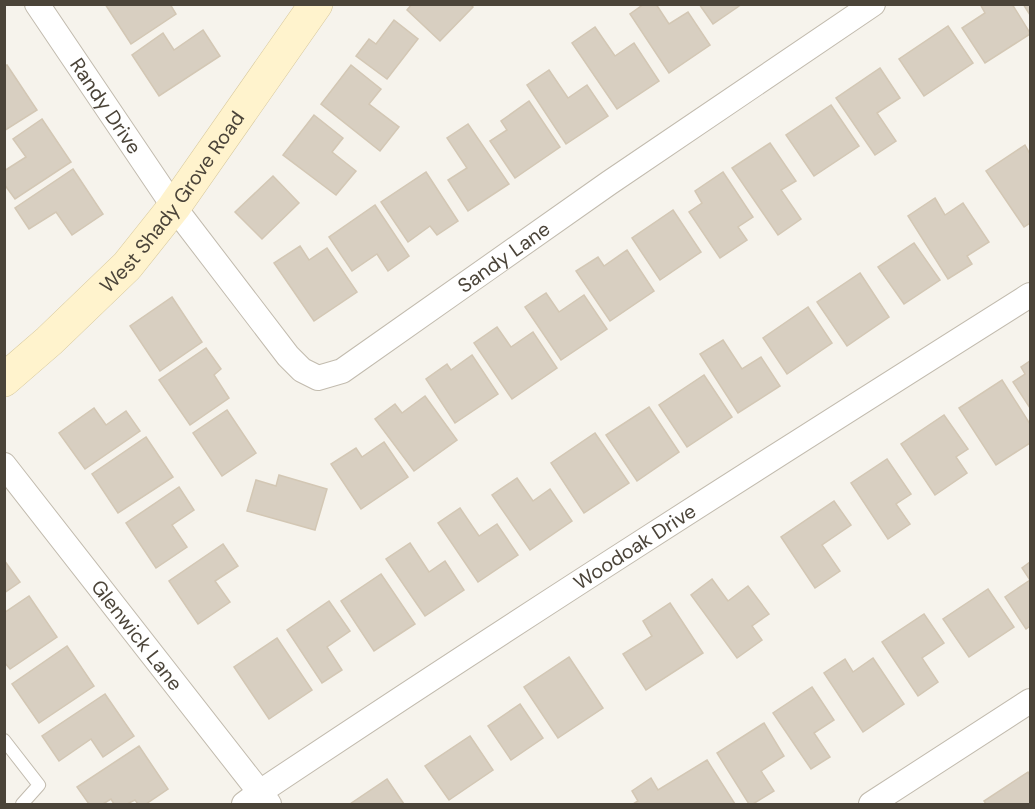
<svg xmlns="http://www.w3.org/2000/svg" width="1035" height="809" font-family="'DM Sans',sans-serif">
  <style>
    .building { fill: #d8cfc1; stroke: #d3c7b4; stroke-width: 1.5 }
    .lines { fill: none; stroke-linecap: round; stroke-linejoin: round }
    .service-casing { stroke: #c2bbae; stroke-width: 14 }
    .minor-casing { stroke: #c2bbae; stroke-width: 26 }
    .secondary-casing { stroke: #d6c79b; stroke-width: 34 }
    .service { stroke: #fff; stroke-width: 12 }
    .minor { stroke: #fff; stroke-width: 24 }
    .secondary { stroke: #fff3cd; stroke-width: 33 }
    .labels { text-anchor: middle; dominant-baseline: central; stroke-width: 4.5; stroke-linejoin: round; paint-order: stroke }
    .street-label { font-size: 20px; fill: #4b4439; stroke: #fff }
  </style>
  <rect width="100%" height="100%" fill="#f6f3ec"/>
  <g class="building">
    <polygon points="105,4 170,4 176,14 131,44"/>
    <polygon points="412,4 470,4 473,7 440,41 407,10"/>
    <polygon points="644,4 656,4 669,24 688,12 710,45 669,73 630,14"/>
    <polygon points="699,4 742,4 713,24"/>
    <polygon points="980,4 1012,4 1030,33 1030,34 985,63 962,28 985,13"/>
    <polygon points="1023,4 1030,4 1030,15"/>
    <polygon points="394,20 418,39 387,79 356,56 369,39 376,44"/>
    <polygon points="948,26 973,63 924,96 899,59"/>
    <polygon points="595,27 615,56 634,43 659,81 617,109 572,43"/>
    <polygon points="203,30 220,56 159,96 132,55 163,33 174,50"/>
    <polygon points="7,65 37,110 4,131 4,66"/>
    <polygon points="351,65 381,89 369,104 399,127 380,151 321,104"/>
    <polygon points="880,68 900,98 877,113 896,141 875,155 836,98"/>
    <polygon points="549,70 568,98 587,85 608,116 566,144 527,85"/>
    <polygon points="529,101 560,147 515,178 490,141 507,130 501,121"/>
    <polygon points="831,105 859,146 814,176 786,135"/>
    <polygon points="314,115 343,138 332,152 356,171 336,195 283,155"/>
    <polygon points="42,119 71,162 15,199 4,184 4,171 26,157 13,139"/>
    <polygon points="468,124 509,184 468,211 448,180 467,168 447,138"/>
    <polygon points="770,143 796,181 781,190 801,219 778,235 732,168"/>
    <polygon points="1025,145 1030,154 1030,223 1024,227 986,171"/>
    <polygon points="73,169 103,214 72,235 56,212 29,229 15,208"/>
    <polygon points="426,172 458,221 437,235 430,226 408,242 381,202"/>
    <polygon points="723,172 753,217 738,227 747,240 720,258 689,212 702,203 695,191"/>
    <polygon points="273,176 299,203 262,239 235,212"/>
    <polygon points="935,198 945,215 963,203 989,242 967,256 972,264 948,279 908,216"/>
    <polygon points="375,205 409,256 388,271 377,254 352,271 329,237"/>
    <polygon points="673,210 701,252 660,280 632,238"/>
    <polygon points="914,243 940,280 904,304 878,267"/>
    <polygon points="300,246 309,260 327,248 357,292 314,321 274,263"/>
    <polygon points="627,250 654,291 610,321 576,271 598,257 604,266"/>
    <polygon points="860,273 889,317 847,346 817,302"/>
    <polygon points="546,293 559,312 584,295 607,329 561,360 525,307"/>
    <polygon points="172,297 202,342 160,371 130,326"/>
    <polygon points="808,307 832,343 787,374 763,338"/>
    <polygon points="497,327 511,347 533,332 557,368 512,399 474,343"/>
    <polygon points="723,340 742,369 761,357 780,386 738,413 700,354"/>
    <polygon points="206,348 221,369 214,375 229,398 190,425 159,380"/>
    <polygon points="472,355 498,394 455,423 426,379 447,364 451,370"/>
    <polygon points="1030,361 1030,408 1013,382 1025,374 1021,367"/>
    <polygon points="704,375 732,417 687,447 659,405"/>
    <polygon points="1002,380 1030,424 1030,443 996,465 959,408"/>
    <polygon points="425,396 457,440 414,471 375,419 395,404 402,413"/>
    <polygon points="649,407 679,452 637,481 606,435"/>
    <polygon points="94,408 106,425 126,411 140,431 85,469 59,433"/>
    <polygon points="227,410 256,453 222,476 193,433"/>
    <polygon points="944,415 968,449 956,457 967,473 935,495 901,444"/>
    <polygon points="595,433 629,483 584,513 551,463"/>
    <polygon points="146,437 173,477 118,513 92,474"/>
    <polygon points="384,442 408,477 361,509 331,464 356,448 362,457"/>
    <polygon points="887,459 911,494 896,504 910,524 888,539 851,483"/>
    <polygon points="279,475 327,489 315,530 247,511 256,480 276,486"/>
    <polygon points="517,478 533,501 550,489 572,521 530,550 492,495"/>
    <polygon points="179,487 194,510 172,525 187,547 156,568 126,523"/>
    <polygon points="834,501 851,525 822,545 840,571 815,588 781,537"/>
    <polygon points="460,508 479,536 497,524 518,555 478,582 438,523"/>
    <polygon points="410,543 429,572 445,561 464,590 425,616 386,559"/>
    <polygon points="223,544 238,566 215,581 230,602 198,624 169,581"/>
    <polygon points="4,560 20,582 4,593"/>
    <polygon points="1030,562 1030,626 1026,629 1005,597 1030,580 1022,568"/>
    <polygon points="381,574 415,624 374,651 341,601"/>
    <polygon points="712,579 728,601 748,586 769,614 752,626 762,640 737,658 691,595"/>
    <polygon points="988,589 1014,627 969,657 943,619"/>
    <polygon points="29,596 57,637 10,669 4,662 4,613"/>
    <polygon points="329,601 350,631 327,647 342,670 322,683 287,630"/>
    <polygon points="670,603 703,653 646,690 623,654 652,636 643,621"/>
    <polygon points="924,614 944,643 922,658 938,682 918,696 882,642"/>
    <polygon points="277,638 312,690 269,719 234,667"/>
    <polygon points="67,646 94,686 39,723 12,684"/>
    <polygon points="569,657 603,708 558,738 524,687"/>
    <polygon points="873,658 904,704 863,732 824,673 845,659 853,672"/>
    <polygon points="812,687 834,720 814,733 830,757 811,769 773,713"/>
    <polygon points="105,694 134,736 103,757 91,739 59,761 42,736"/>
    <polygon points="520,704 543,738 511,760 488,726"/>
    <polygon points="764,723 784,756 761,771 774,791 753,804 749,804 717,753"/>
    <polygon points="470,736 493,770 449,800 425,766"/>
    <polygon points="139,746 168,789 146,804 138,804 135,800 127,804 114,804 111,799 103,804 89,804 77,787"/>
    <polygon points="707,760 735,804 633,804 638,801 632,791 651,778 658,790"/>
    <polygon points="1028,772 1030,776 1030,804 986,804 984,801"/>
    <polygon points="387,779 404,804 350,804"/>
  </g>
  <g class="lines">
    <g class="service-casing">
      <polyline id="service" points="4,740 39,785 22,804"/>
    </g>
    <g class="minor-casing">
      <g id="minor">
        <path id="s1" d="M37 4 174 207 288 356 302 370 318 378 342 371 609 183 873 4"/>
        <path id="s2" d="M4 465 269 804"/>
        <path id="s3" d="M244 804 260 792C514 622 772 458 1030 295"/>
        <polyline points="871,804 1030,701"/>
      </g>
    </g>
    <g class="secondary-casing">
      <g id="secondary">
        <path id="s4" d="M4 380 49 341 127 266 174 207 316 4"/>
      </g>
    </g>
    <use href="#service" class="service"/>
    <use href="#minor" class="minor"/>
    <use href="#secondary" class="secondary"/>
  </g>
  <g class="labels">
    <g class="street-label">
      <text stroke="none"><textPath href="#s1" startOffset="123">Randy Drive</textPath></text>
      <text stroke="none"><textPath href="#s4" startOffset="246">West Shady Grove Road</textPath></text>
      <text stroke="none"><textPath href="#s1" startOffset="693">Sandy Lane</textPath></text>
      <text stroke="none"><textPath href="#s3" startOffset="468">Woodoak Drive</textPath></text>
      <text stroke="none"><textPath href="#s2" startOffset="216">Glenwick Lane</textPath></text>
    </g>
  </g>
  <rect width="1035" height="809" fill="none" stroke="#4b4439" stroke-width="12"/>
</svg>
